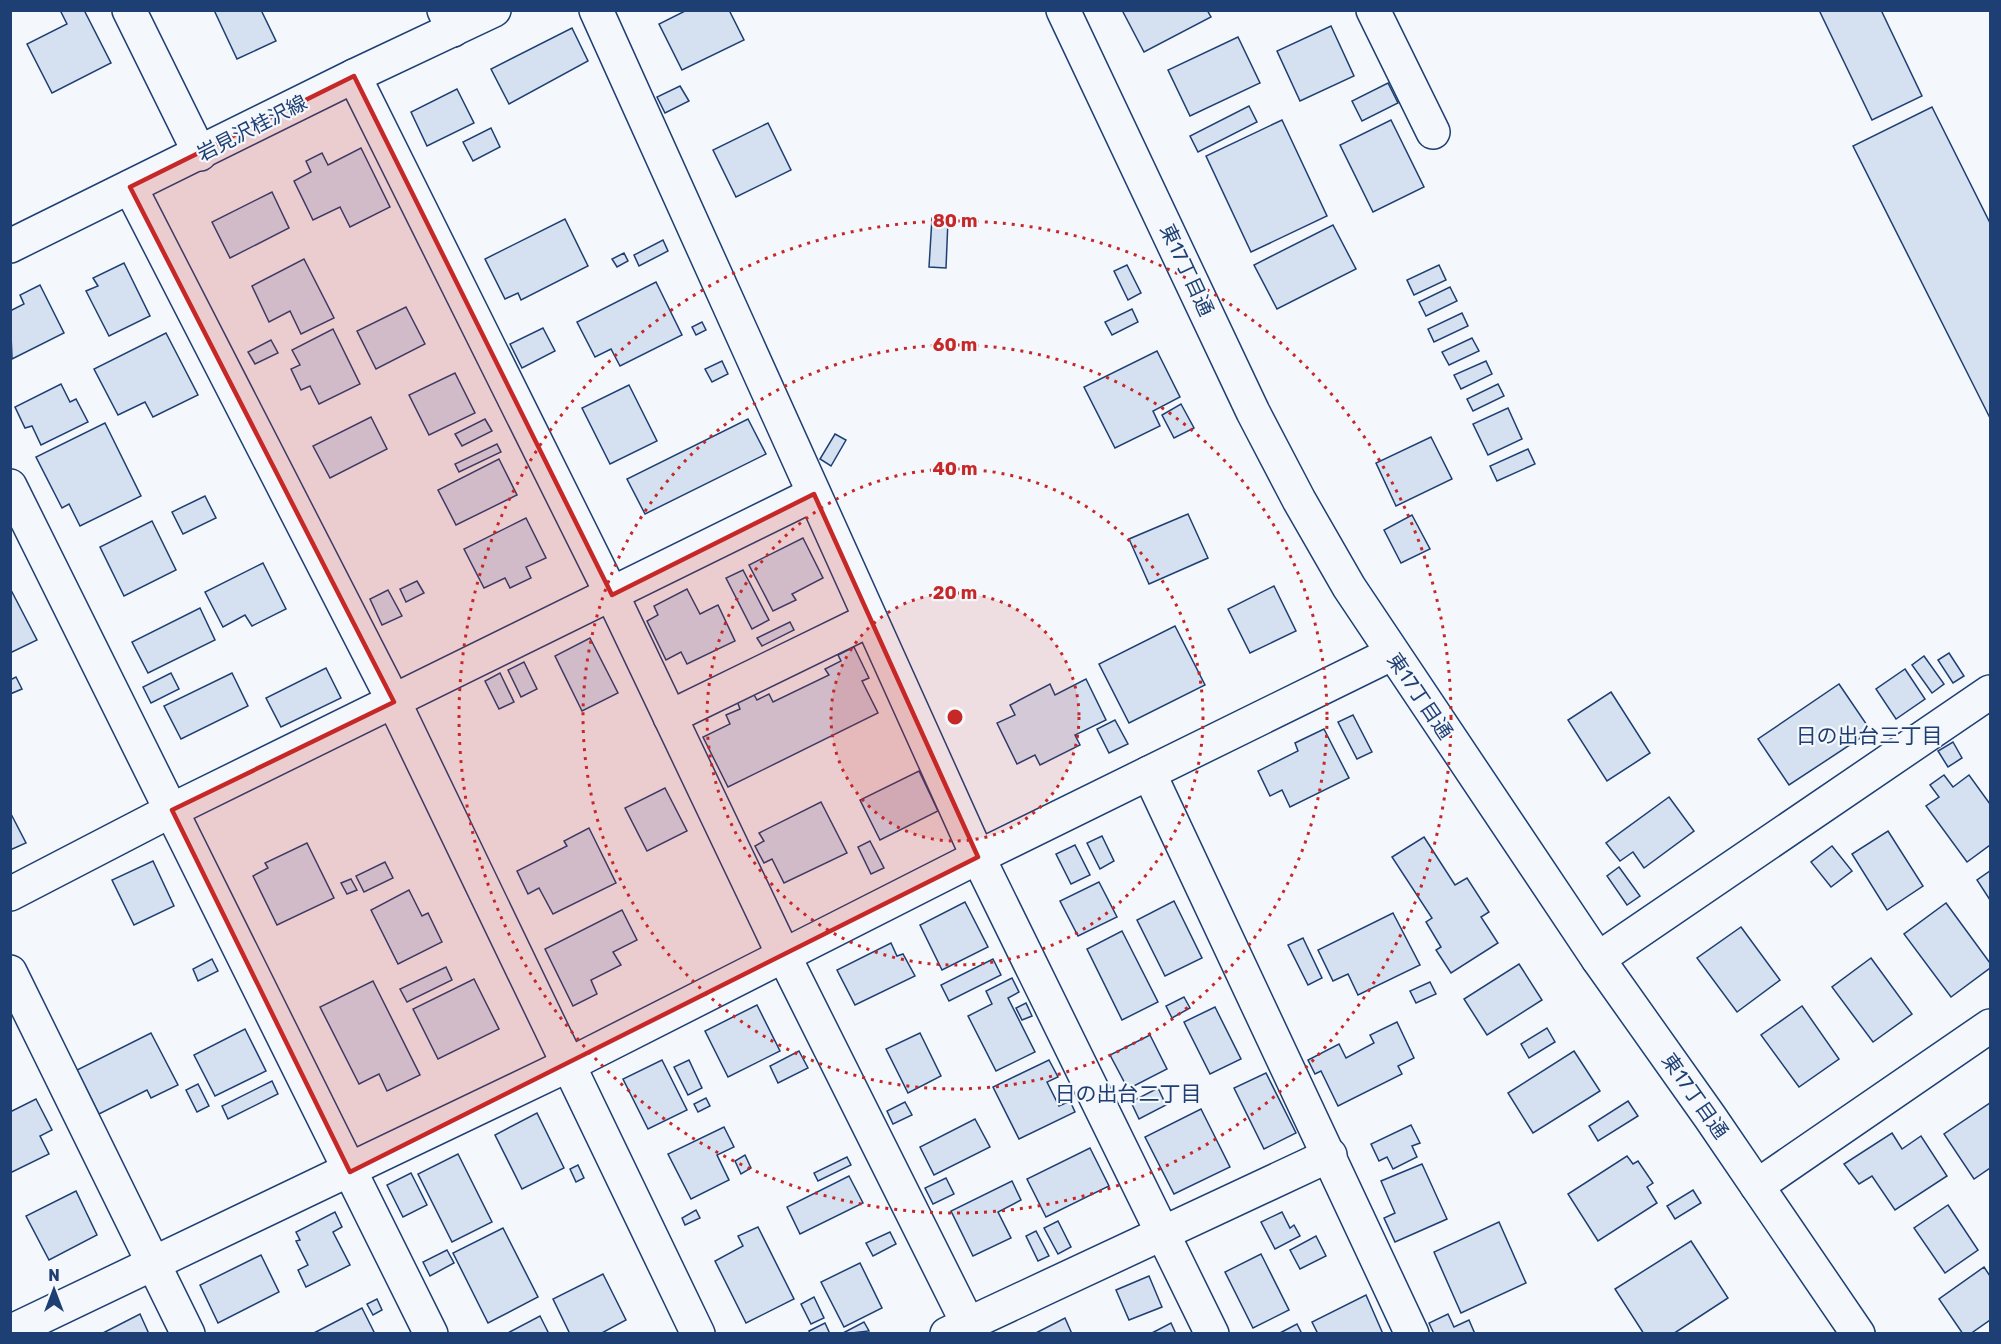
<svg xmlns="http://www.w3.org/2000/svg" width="2001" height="1344" font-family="Rubik,'Noto Sans JP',sans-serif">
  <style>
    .building { fill: #d5e0f0; stroke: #1d3f73; stroke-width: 1.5 }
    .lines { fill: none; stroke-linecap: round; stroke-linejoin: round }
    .minor-casing { stroke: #1d3f73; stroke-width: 36 }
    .tertiary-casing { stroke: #1d3f73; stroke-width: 36 }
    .secondary-casing { stroke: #1d3f73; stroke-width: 36 }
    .minor { stroke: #f4f7fb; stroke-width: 33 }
    .tertiary { stroke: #f4f7fb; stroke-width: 33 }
    .secondary { stroke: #f4f7fb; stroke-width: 33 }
    .marked { fill: #c62828; fill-opacity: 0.2; stroke: #c62828; stroke-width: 4.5; stroke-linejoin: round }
    .ring { fill: none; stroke: #c62828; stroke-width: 3; stroke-dasharray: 3 6 }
    .labels { text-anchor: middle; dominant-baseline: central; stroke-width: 4.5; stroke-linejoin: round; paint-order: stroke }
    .street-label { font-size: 20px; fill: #1d3f73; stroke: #f4f7fb }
    .neighbourhood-label { font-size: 21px; fill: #1d3f73; stroke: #f4f7fb }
    .centre { fill: #c62828; stroke: #f4f7fb; stroke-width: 3 }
    .ring-label { font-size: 18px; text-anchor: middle; font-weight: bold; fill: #c62828; stroke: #f4f7fb; stroke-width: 4.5; stroke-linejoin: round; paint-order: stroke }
  </style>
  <rect width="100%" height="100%" fill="#f4f7fb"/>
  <g class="building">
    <polygon points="60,10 84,10 111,63 52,93 27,44 67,24"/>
    <polygon points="214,10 261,10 276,41 237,59"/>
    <polygon points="687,10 729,10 744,40 682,70 659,24"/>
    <polygon points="1122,10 1207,10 1211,17 1144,52"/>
    <polygon points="1819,10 1881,10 1922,96 1872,120"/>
    <polygon points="1331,26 1354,76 1300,101 1277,51"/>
    <polygon points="572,28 588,61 509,104 491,69"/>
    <polygon points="1238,37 1260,83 1190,116 1168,70"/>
    <polygon points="1388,83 1398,103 1362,121 1352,101"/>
    <polygon points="680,86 689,101 665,113 657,97"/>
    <polygon points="457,89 474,123 427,146 411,112"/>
    <polygon points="1249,106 1257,122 1198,152 1190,136"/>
    <polygon points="1932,107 1990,223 1990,418 1853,146"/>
    <polygon points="1282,120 1327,216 1251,252 1206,156"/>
    <polygon points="1391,120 1424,187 1373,212 1340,145"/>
    <polygon points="768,123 791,170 736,197 713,150"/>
    <polygon points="491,128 500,147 473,161 463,142"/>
    <polygon points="361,148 390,207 350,227 340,207 313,220 294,181 311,172 306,161 322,153 328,165"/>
    <polygon points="272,192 289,228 230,258 212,222"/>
    <polygon points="932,218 948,220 946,268 929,267"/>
    <polygon points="565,219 588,266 521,300 518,293 505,299 485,259"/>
    <polygon points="1333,225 1356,269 1277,309 1254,265"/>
    <polygon points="663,240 668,251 639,266 634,255"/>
    <polygon points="624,253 628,261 617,267 612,259"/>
    <polygon points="304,259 334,318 301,334 290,311 269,322 252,286"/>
    <polygon points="124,263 150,316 109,336 86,291 98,286 93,278"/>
    <polygon points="1127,265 1141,293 1128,300 1114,271"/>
    <polygon points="1439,265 1446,280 1414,295 1407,280"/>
    <polygon points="656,282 682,335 620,366 611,349 595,357 577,322"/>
    <polygon points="40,285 64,333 12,359 10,311 24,304 20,295"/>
    <polygon points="1450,287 1457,301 1426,316 1419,302"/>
    <polygon points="406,307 425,344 376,369 357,331"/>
    <polygon points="1132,309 1138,322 1112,335 1105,322"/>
    <polygon points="1462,313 1468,326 1434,342 1428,329"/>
    <polygon points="702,322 706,330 696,335 692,327"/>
    <polygon points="543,328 555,351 522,368 510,344"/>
    <polygon points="333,329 360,384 319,404 310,386 301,390 291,369 300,365 292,350"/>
    <polygon points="166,333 198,395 153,417 145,402 118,415 94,369"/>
    <polygon points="1472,338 1479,351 1449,365 1442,352"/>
    <polygon points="271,340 278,353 255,364 248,352"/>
    <polygon points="1157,351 1180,397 1153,411 1160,426 1115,448 1084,387"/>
    <polygon points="722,361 728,374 712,382 705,369"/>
    <polygon points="1486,361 1492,374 1461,389 1454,375"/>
    <polygon points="455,373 475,413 429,435 409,395"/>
    <polygon points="61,384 70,402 76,399 88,422 41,445 32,426 25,428 15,407"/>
    <polygon points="1498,384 1504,396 1473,411 1467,399"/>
    <polygon points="629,385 657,441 610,464 582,408"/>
    <polygon points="1181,404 1194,428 1174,438 1162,415"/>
    <polygon points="1508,408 1522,439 1488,455 1473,424"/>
    <polygon points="371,417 387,449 330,478 313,446"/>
    <polygon points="485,419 492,431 462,446 455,434"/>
    <polygon points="748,419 766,454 645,514 627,479"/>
    <polygon points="105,423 141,496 80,526 69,504 62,508 36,457"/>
    <polygon points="835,434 846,440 831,466 820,459"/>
    <polygon points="1431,437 1452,479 1396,506 1376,463"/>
    <polygon points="497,444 501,452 459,472 455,464"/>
    <polygon points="1528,449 1535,464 1497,481 1490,466"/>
    <polygon points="499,459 517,495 456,525 438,490"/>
    <polygon points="205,496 216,518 183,534 172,512"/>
    <polygon points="1188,514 1208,558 1149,584 1129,539"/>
    <polygon points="1412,515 1430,549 1401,563 1384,530"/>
    <polygon points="526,518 546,558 526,567 531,578 510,588 505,578 484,588 464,549"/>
    <polygon points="152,521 176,570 124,596 100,547"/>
    <polygon points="803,538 823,578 792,594 796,600 773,611 749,565"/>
    <polygon points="263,563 286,609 252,626 245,615 223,627 205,592"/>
    <polygon points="743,570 769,620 752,629 726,578"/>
    <polygon points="417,581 424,593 406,602 400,589"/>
    <polygon points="1274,586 1296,631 1250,653 1228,609"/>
    <polygon points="687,589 700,614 718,605 735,641 687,664 681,652 666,660 647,621 658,615 654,606"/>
    <polygon points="11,590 37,640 10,653 10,591"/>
    <polygon points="388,590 402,616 382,625 370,599"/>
    <polygon points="200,608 215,640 148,673 132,642"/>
    <polygon points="790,622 794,630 762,646 757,638"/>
    <polygon points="1175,626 1205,685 1129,723 1099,664"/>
    <polygon points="590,638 618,693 582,711 555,656"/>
    <polygon points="854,647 869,678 862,681 878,713 728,787 703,737 730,724 726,715 740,709 737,701 753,693 757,700 769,694 773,702 829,675 825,669 841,661 838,655"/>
    <polygon points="1949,653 1964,676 1953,683 1938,660"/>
    <polygon points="1924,656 1944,684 1932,693 1912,665"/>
    <polygon points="524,662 537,689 521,697 508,670"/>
    <polygon points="326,668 341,698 281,727 266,698"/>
    <polygon points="1905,669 1925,699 1896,719 1876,689"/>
    <polygon points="171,673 179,689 151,703 143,687"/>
    <polygon points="232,673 248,706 181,739 164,706"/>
    <polygon points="500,673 514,702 499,709 485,681"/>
    <polygon points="16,677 22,689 10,694 10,680"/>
    <polygon points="1086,679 1106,720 1075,735 1080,745 1040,765 1035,755 1017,764 997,723 1015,715 1010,705 1050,684 1055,695"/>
    <polygon points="1839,684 1871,731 1789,785 1758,739"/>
    <polygon points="1611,692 1650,753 1607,781 1568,720"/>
    <polygon points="1353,715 1372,752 1357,759 1338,722"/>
    <polygon points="1115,720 1128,744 1109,753 1097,729"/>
    <polygon points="1324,729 1349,778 1290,807 1282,790 1270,796 1258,771 1298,751 1295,743"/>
    <polygon points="1953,742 1962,758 1948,767 1938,751"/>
    <polygon points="919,771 938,811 880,840 860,800"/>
    <polygon points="1944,775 1953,787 1969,775 1990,804 1990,845 1967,862 1926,806 1939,797 1930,785"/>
    <polygon points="665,788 687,831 647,851 625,808"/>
    <polygon points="1669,797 1694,831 1644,868 1633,852 1620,861 1606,843"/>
    <polygon points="821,802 847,853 784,883 772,859 764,863 755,846 764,841 759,833"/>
    <polygon points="10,812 26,843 10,850"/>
    <polygon points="589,828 616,883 553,914 539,888 528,894 517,871 567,846 564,841"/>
    <polygon points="1888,831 1923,886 1887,910 1852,854"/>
    <polygon points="1102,836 1114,861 1100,869 1087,843"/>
    <polygon points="1424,837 1455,885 1467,878 1489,912 1481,917 1498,943 1451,973 1436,950 1441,947 1426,922 1432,918 1392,857"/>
    <polygon points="870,841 884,868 871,874 858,847"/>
    <polygon points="307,843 334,898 277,925 253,876 268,868 265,863"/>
    <polygon points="1075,845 1090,875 1071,884 1056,854"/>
    <polygon points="1832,846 1852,871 1831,887 1811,862"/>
    <polygon points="153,861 174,906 134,925 112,880"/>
    <polygon points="385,862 393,878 364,892 356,876"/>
    <polygon points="1619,867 1640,896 1627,905 1607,876"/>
    <polygon points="1990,871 1990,900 1977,880"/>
    <polygon points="351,879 357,890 347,894 341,883"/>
    <polygon points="1099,882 1117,917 1078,936 1060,901"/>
    <polygon points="409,890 422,916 428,913 442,942 398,964 371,910"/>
    <polygon points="1174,901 1202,958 1165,976 1137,920"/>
    <polygon points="965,902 988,947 942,970 920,925"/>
    <polygon points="1946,903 1990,963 1990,968 1951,997 1904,934"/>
    <polygon points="622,910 637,940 613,952 621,965 591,980 597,994 573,1006 545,949"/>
    <polygon points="1393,913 1420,965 1358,995 1348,974 1333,981 1318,950"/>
    <polygon points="1741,927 1780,980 1737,1012 1697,958"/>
    <polygon points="1122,931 1158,1002 1122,1020 1087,949"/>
    <polygon points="1303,938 1322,978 1308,985 1288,945"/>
    <polygon points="891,943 897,956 903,954 915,976 855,1005 837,970"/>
    <polygon points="1871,958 1912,1014 1873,1042 1832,987"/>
    <polygon points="212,959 218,971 198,981 193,969"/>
    <polygon points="993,959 1001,975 949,1001 941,985"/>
    <polygon points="1519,964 1542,1000 1487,1035 1464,999"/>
    <polygon points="446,967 452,980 407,1002 400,989"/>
    <polygon points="1012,978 1019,992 1008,998 1035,1052 996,1071 968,1016 992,1004 986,991"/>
    <polygon points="474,979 499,1029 438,1059 413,1009"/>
    <polygon points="373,981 420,1075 387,1091 379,1074 359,1084 320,1007"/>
    <polygon points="1430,982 1436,994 1416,1003 1410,991"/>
    <polygon points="1184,997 1190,1008 1172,1018 1166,1006"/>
    <polygon points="1026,1003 1032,1016 1022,1020 1016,1008"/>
    <polygon points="757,1005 780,1051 728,1077 705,1031"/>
    <polygon points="1802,1006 1839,1059 1799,1087 1761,1035"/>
    <polygon points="1215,1007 1241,1059 1210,1074 1184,1022"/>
    <polygon points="1397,1022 1414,1058 1398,1066 1402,1074 1338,1106 1321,1071 1315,1074 1308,1060 1339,1044 1346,1058 1374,1043 1370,1035"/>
    <polygon points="1547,1028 1555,1042 1529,1058 1521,1044"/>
    <polygon points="245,1029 266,1071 215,1096 194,1055"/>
    <polygon points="151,1033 178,1085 151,1098 147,1090 99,1114 77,1070"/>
    <polygon points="920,1033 941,1076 908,1093 886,1049"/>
    <polygon points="1150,1035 1167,1069 1128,1089 1110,1055"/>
    <polygon points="799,1051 808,1068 778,1083 770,1066"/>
    <polygon points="1574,1051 1600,1091 1533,1133 1508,1093"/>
    <polygon points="662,1060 687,1110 648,1129 623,1079"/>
    <polygon points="689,1060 702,1088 688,1095 674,1067"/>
    <polygon points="1049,1060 1058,1077 1047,1082 1059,1106 1070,1101 1075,1112 1019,1139 993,1087"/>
    <polygon points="1266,1073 1296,1133 1264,1149 1234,1088"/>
    <polygon points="272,1081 278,1094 228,1119 222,1106"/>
    <polygon points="198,1084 209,1106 197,1112 186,1090"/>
    <polygon points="1158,1088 1166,1105 1139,1119 1131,1102"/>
    <polygon points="706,1098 710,1106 698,1112 694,1104"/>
    <polygon points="36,1099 52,1130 40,1136 49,1154 10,1173 10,1112"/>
    <polygon points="1628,1101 1638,1116 1598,1141 1589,1126"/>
    <polygon points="905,1102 912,1115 893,1124 887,1111"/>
    <polygon points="1990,1103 1990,1168 1974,1179 1944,1134"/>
    <polygon points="1201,1109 1230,1167 1174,1194 1145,1137"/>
    <polygon points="537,1113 564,1168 522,1189 495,1135"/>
    <polygon points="975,1119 990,1147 934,1175 920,1147"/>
    <polygon points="1411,1125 1420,1143 1412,1146 1417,1157 1393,1169 1387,1157 1379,1161 1371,1144"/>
    <polygon points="724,1127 734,1147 717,1155 729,1180 691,1199 668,1154"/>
    <polygon points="1892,1133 1902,1149 1921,1136 1947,1176 1895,1210 1872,1176 1859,1184 1844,1164"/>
    <polygon points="1090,1148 1109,1186 1046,1217 1027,1179"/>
    <polygon points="458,1154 492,1222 452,1242 418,1174"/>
    <polygon points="745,1155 751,1168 741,1174 735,1161"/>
    <polygon points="1627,1156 1633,1164 1638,1161 1653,1183 1647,1187 1657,1203 1598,1241 1568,1194"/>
    <polygon points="847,1157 851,1165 818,1181 814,1173"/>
    <polygon points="1422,1164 1447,1219 1395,1242 1384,1218 1395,1213 1381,1181"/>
    <polygon points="578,1165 584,1178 576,1182 570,1169"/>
    <polygon points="411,1173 427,1205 403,1217 387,1185"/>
    <polygon points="849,1176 863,1203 800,1234 787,1207"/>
    <polygon points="946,1178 954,1194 933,1204 925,1188"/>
    <polygon points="1012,1181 1021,1200 998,1212 1011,1238 973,1256 951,1211"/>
    <polygon points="1693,1190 1701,1203 1675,1219 1667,1206"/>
    <polygon points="76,1191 97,1235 49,1260 26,1216"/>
    <polygon points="1948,1205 1978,1250 1945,1273 1914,1228"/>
    <polygon points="696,1210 700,1218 685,1225 682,1218"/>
    <polygon points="335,1212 342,1227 333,1232 350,1265 306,1287 298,1270 308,1265 296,1241 300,1240 296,1232"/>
    <polygon points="1282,1212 1290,1228 1294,1225 1300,1236 1275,1249 1261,1222"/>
    <polygon points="1058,1221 1071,1247 1058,1254 1044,1228"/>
    <polygon points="1499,1222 1526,1283 1461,1313 1434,1252"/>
    <polygon points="758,1227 794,1299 746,1323 715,1261 743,1246 738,1236"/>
    <polygon points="503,1228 538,1297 488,1323 453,1253"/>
    <polygon points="1036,1231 1049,1256 1038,1261 1026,1236"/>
    <polygon points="890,1232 896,1244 873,1256 866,1243"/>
    <polygon points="1316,1236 1326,1256 1300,1269 1290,1250"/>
    <polygon points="1691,1241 1728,1298 1673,1334 1644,1334 1615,1289"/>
    <polygon points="447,1250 454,1263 430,1276 423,1262"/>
    <polygon points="1261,1254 1289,1310 1253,1328 1225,1272"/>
    <polygon points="261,1255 279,1292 218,1323 200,1285"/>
    <polygon points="860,1263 882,1308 844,1327 821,1282"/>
    <polygon points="1984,1267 1990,1276 1990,1320 1970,1334 1963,1334 1939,1299"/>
    <polygon points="603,1274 626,1320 600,1334 570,1334 553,1299"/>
    <polygon points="1149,1276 1162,1307 1129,1320 1116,1290"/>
    <polygon points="1366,1295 1383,1334 1318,1334 1312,1322"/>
    <polygon points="814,1297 824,1318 811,1324 801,1304"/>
    <polygon points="377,1299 382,1310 373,1315 367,1304"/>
    <polygon points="362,1308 375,1334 312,1334"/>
    <polygon points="140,1314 149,1334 101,1334"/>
    <polygon points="1448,1314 1454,1327 1469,1320 1475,1334 1434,1334 1429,1323"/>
    <polygon points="540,1316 549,1334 506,1334"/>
    <polygon points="1065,1318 1072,1334 1034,1334"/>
    <polygon points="864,1322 869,1331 843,1334 843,1333"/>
    <polygon points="825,1323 830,1334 810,1334 809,1331"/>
    <polygon points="1171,1323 1176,1334 1150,1334"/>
    <polygon points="1297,1324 1302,1334 1278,1334"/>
  </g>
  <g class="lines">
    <g class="minor-casing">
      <g id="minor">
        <polyline points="129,10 200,154"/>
        <polyline points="444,10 453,30"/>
        <polyline points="596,10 978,857 1212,1334"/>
        <polyline points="1373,10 1433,132"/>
        <polyline points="354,76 612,595 783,954 973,1334"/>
        <polyline points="130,187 394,702 698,1334"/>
        <polyline points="10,486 431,1334"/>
        <polyline points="670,717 869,620"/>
        <polyline points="1149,773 1412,1334"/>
        <polyline points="10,894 172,810 814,494"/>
        <polyline points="1598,959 1990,692"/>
        <polyline points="10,972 188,1334"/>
        <polyline points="1757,1186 1990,1026"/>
        <polyline points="10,1332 570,1064 978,857 1391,654"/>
        <polyline points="947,1334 1330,1155"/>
      </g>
    </g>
    <g class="tertiary-casing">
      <polyline id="tertiary" points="1063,10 1253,412 1299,500 1349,587 1598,959 1710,1117 1858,1334"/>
    </g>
    <g class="secondary-casing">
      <polyline id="secondary" points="10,246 354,76 494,10"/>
    </g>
    <use href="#minor" class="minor"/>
    <use href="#tertiary" class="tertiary"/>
    <use href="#secondary" class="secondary"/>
  </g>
  <path class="marked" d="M354 76 612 595 814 494 978 857 350 1172 172 810 394 702 130 187Z"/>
  <circle cx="955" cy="717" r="124" fill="#c62828" fill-opacity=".12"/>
  <g class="ring">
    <circle cx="955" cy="717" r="124"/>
    <circle cx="955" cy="717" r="248"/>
    <circle cx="955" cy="717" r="372"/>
    <circle cx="955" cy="717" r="496"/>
  </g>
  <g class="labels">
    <g class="street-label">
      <text transform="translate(252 128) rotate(-27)">岩見沢桂沢線</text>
      <text transform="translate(1187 270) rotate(65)">東17丁目通</text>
      <text transform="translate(1420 696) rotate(56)">東17丁目通</text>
      <text transform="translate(1695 1096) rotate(55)">東17丁目通</text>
    </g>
    <g class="neighbourhood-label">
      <text x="1869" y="735">日の出台三丁目</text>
      <text x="1128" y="1093">日の出台二丁目</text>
    </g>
  </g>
  <circle cx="955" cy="717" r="9" class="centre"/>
  <g class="ring-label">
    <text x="955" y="227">80 m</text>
    <text x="955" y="351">60 m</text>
    <text x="955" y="475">40 m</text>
    <text x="955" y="599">20 m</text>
  </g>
  <rect width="2001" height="1344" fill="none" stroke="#1d3f73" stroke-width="24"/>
  <g transform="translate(54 1290)" stroke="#f4f7fb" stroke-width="4.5" paint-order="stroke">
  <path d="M0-4.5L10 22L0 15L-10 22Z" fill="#1d3f73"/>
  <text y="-9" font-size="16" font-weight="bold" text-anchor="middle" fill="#1d3f73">N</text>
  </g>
</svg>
